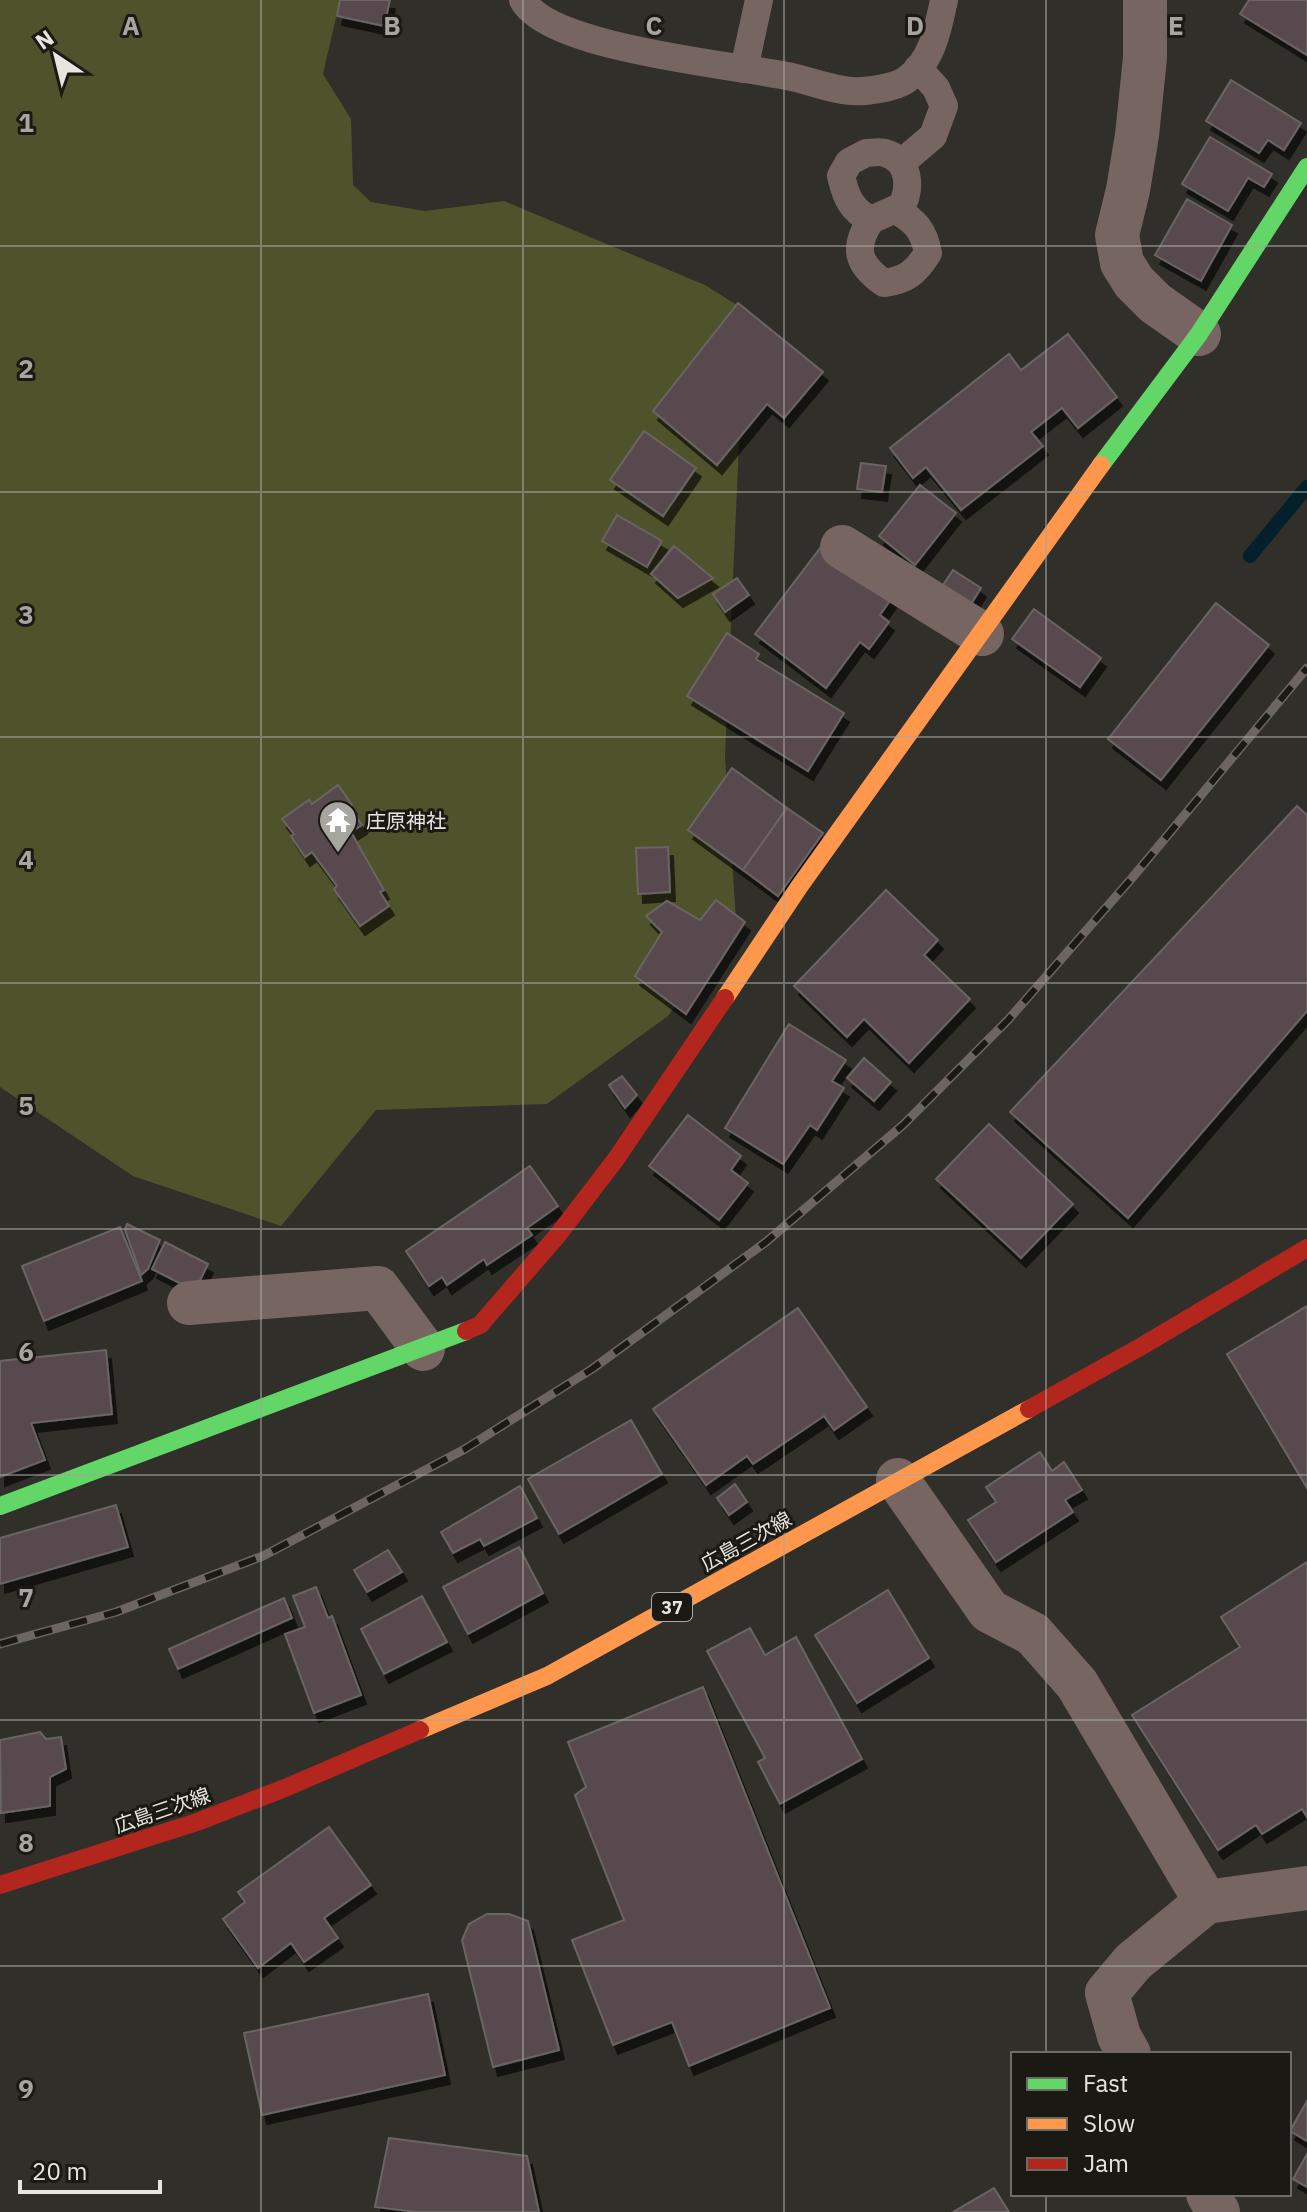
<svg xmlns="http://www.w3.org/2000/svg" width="1307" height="2212" font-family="'IBM Plex Sans','Noto Sans JP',sans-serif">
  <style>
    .green { fill: #4f532b }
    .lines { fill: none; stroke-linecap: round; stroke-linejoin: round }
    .stream { stroke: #04202b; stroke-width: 14 }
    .building { fill: #594a4f; stroke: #686564; stroke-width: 2; filter: url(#shadow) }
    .lane { stroke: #776561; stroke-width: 28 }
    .street { stroke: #776561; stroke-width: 44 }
    .fast { stroke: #63d668; stroke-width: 18 }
    .slow { stroke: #ff974d; stroke-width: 18 }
    .jam { stroke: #b3261e; stroke-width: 18 }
    .rail-casing { stroke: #6d6560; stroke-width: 9 }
    .rail { stroke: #1a1914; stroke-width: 6; stroke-dasharray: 18; stroke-linecap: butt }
    .grid { fill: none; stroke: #a6a59f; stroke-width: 2; stroke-opacity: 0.55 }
    .labels { text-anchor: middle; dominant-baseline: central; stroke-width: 6; stroke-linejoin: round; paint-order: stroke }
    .shield { fill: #1a1914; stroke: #a9a8a1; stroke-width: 2 }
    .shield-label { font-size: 18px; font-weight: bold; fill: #e6e5de }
    .poi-label { font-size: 20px; fill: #e6e5de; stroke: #1a1914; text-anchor: start }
    .street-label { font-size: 20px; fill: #e6e5de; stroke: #1a1914 }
    .grid-label { font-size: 26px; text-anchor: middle; font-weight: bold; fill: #a6a59f; stroke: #1a1914; stroke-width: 6; stroke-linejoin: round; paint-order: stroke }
  </style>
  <defs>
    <filter id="shadow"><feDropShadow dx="5" dy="9" stdDeviation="0" flood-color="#0009"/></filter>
  </defs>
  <rect width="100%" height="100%" fill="#302f2a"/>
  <polygon class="green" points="0,0 340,0 323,74 351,119 353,185 371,202 425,211 504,201 705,285 745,310 725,757 736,919 668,1016 547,1104 376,1110 281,1226 133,1176 0,1087"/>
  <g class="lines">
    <polyline class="stream" points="1250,556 1307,487"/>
  </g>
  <g class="building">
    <polygon points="340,0 390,0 384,26 337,16"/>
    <polygon points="1249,0 1307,0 1307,55 1240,14"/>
    <polygon points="1231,80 1301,123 1284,150 1268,140 1259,153 1206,121"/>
    <polygon points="1210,137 1272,174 1264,187 1248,178 1228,211 1182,184"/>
    <polygon points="1187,199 1232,225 1201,281 1155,255"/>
    <polygon points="738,303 823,372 784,418 767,404 717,465 653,411"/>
    <polygon points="1068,334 1117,397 1078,428 1062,408 1031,432 1043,446 961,510 926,467 913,478 890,448 1009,354 1021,370"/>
    <polygon points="644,431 696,468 663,516 610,480"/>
    <polygon points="861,463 886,466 882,492 857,489"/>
    <polygon points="920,485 956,513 915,565 879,536"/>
    <polygon points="617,515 662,541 647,567 602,541"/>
    <polygon points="674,546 713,578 678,598 651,574"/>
    <polygon points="821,547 891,599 880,615 889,622 869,649 860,642 826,688 755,634"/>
    <polygon points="953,570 981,588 971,604 943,585"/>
    <polygon points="737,578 749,595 725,612 713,594"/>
    <polygon points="1216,603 1269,645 1161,780 1108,739"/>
    <polygon points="1034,609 1101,658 1080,687 1012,639"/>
    <polygon points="727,633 759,654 756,659 844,713 808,771 687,696"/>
    <polygon points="732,768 787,808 743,870 688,830"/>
    <polygon points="338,785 352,805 349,807 362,825 351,832 384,890 380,892 389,906 360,926 334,889 337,886 312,852 305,857 291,836 294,834 282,819 309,800 312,804"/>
    <polygon points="1297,806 1307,815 1307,1011 1128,1218 1010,1112"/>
    <polygon points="787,808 823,833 778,896 743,870"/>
    <polygon points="668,847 670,892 638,894 636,848"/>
    <polygon points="886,890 938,940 924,955 970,999 909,1063 864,1019 847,1037 794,986"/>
    <polygon points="716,900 745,922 686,1014 635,976 662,932 646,916 667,901 700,920"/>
    <polygon points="789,1024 846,1060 832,1081 844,1088 817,1130 810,1125 783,1164 725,1128"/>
    <polygon points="864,1058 891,1082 874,1101 847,1078"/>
    <polygon points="622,1076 637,1095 625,1108 609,1085"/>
    <polygon points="688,1115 741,1156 731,1170 748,1183 719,1220 649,1166"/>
    <polygon points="989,1124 1073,1204 1021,1258 936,1179"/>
    <polygon points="530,1166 558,1206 527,1228 532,1235 487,1265 484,1259 447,1285 442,1277 429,1286 406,1251"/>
    <polygon points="127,1224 160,1240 148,1269 141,1275 125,1230"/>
    <polygon points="120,1227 142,1281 44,1321 22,1266"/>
    <polygon points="165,1242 208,1264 195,1291 152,1269"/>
    <polygon points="1307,1306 1307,1488 1227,1354"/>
    <polygon points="798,1308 867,1407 834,1430 824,1416 753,1464 747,1456 706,1485 653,1409"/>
    <polygon points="106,1350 112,1414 31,1423 45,1460 0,1477 0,1361"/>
    <polygon points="631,1420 662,1474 559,1534 528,1479"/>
    <polygon points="1040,1452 1052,1471 1064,1462 1082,1490 1065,1500 1073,1512 996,1562 968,1520 996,1502 986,1487"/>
    <polygon points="735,1484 747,1502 729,1515 717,1498"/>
    <polygon points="520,1486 537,1518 484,1546 480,1539 453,1553 441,1532"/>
    <polygon points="116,1505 128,1547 0,1584 0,1538"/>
    <polygon points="519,1547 543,1593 468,1634 443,1587"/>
    <polygon points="388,1550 402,1572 367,1592 354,1570"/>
    <polygon points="1307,1562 1307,1817 1302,1809 1262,1834 1256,1825 1218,1850 1132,1715 1240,1647 1221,1617"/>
    <polygon points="316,1587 328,1618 332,1616 361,1695 314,1713 285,1634 305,1627 293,1596"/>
    <polygon points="888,1590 929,1658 857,1703 815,1635"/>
    <polygon points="422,1596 447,1642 384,1674 361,1629"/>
    <polygon points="284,1598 292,1618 178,1669 169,1649"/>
    <polygon points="750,1628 765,1655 796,1637 862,1759 780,1804 758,1762 765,1758 707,1651"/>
    <polygon points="703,1687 830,2008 689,2066 672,2022 613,2045 572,1940 624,1920 575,1795 586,1787 568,1742"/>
    <polygon points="40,1732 46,1739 61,1737 66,1769 50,1777 50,1806 1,1813 0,1740"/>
    <polygon points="329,1827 371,1885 324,1918 338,1938 304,1962 291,1943 258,1968 223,1919 245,1902 238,1892"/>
    <polygon points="487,1914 509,1914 528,1921 559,2050 493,2067 462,1940 469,1924"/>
    <polygon points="428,1994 445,2075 262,2115 244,2033"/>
    <polygon points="1307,2101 1307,2141 1290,2131"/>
    <polygon points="389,2138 527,2156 539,2212 417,2212 375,2207"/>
    <polygon points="1307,2154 1307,2187 1293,2179"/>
    <polygon points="994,2188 1009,2212 953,2212"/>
  </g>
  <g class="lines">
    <g class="lane">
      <path d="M523 0C548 48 733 65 787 76 808 80 831 90 852 91 866 92 894 88 906 80 932 62 938 29 944 0"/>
      <polyline points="744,69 759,0"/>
      <path d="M866 153C871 153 880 151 885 153 910 160 911 187 902 206L871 220C851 210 846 197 841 176L849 162Z"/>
      <polyline points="901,163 933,136 944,106 936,88 918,68"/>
      <path d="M871 220C852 248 858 265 884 283 907 280 916 272 928 253 924 231 915 220 895 210"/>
    </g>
    <g class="street">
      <polyline points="1145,0 1145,58 1137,135 1128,190 1117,235 1122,263 1134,282 1155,303 1199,334"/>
      <polyline points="842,547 982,634"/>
      <polyline points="189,1303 378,1288 423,1349"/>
      <polyline points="898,1480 989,1611 1033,1634 1077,1684 1206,1902 1133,1962 1107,1993 1119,2036 1129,2054"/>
      <polyline points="1206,1902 1307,1888"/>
      <polyline points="1208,2194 1218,2212"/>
    </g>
    <g class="fast">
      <polyline points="1101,465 1199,334 1307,167"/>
      <polyline points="0,1506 466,1331"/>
    </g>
    <g class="slow">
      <polyline points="725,998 799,887 1101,465"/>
      <polyline points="420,1730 547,1676 1029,1409"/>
    </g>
    <g class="jam">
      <polyline points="466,1331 480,1325 557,1236 616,1159 725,998"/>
      <polyline points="1029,1409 1142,1346 1307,1248"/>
      <polyline points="0,1885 197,1822 285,1788 420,1730"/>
    </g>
    <g class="rail-casing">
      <polyline id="rail" points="0,1644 116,1612 263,1556 465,1449 592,1369 766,1242 903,1125 1008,1020 1132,878 1307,668"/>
    </g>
    <use href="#rail" class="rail"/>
  </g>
  <path class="grid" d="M261 0V2212M523 0V2212M784 0V2212M1046 0V2054M0 246H1307M0 492H1307M0 737H1307M0 983H1307M0 1229H1307M0 1475H1307M0 1720H1307M0 1966H1307M1046 2194V2212"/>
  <defs>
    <g id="temple-pin" transform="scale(2)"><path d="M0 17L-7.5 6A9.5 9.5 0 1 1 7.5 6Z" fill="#a6a59f" stroke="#1a1914"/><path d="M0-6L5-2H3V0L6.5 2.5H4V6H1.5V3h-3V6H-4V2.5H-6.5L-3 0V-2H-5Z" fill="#fff"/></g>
  </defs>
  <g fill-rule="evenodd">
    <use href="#temple-pin" x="338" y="820"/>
  </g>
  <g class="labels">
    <rect class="shield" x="652" y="1593" width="40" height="28" rx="6"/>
    <g class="shield-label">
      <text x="672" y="1607">37</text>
    </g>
    <g class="poi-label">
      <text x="366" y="820">庄原神社</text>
    </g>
    <g class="street-label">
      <text transform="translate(746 1541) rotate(-29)">広島三次線</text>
      <text transform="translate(162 1810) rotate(-19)">広島三次線</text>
    </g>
  </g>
  <g class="grid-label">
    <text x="131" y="35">A</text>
    <text x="392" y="35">B</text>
    <text x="654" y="35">C</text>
    <text x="915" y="35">D</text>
    <text x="1176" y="35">E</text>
    <text x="26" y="132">1</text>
    <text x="26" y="378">2</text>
    <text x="26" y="624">3</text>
    <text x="26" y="869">4</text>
    <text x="26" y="1115">5</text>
    <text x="26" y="1361">6</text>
    <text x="26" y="1607">7</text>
    <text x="26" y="1852">8</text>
    <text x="26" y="2098">9</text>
  </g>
  <rect x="1011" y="2052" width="280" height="144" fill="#1a1914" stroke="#6c6b65" stroke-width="2"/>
  <rect x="1027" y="2078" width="40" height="12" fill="#63d668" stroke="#6c6b65" stroke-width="2"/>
  <text x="1083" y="2092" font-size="24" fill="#e6e5de">Fast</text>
  <rect x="1027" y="2118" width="40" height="12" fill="#ff974d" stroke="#6c6b65" stroke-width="2"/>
  <text x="1083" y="2132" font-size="24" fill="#e6e5de">Slow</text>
  <rect x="1027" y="2158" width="40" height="12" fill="#b3261e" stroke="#6c6b65" stroke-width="2"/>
  <text x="1083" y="2172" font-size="24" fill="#e6e5de">Jam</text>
  <g transform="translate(56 56) rotate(325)" stroke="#1a1914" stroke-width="6" paint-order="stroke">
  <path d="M0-6L14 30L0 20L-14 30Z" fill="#e6e5de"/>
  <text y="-12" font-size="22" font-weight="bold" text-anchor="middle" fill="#e6e5de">N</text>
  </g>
  <path d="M20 2180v12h140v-12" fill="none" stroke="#e6e5de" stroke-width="4"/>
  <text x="32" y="2180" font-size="24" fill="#e6e5de" stroke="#1a1914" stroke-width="6" paint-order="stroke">20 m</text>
</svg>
